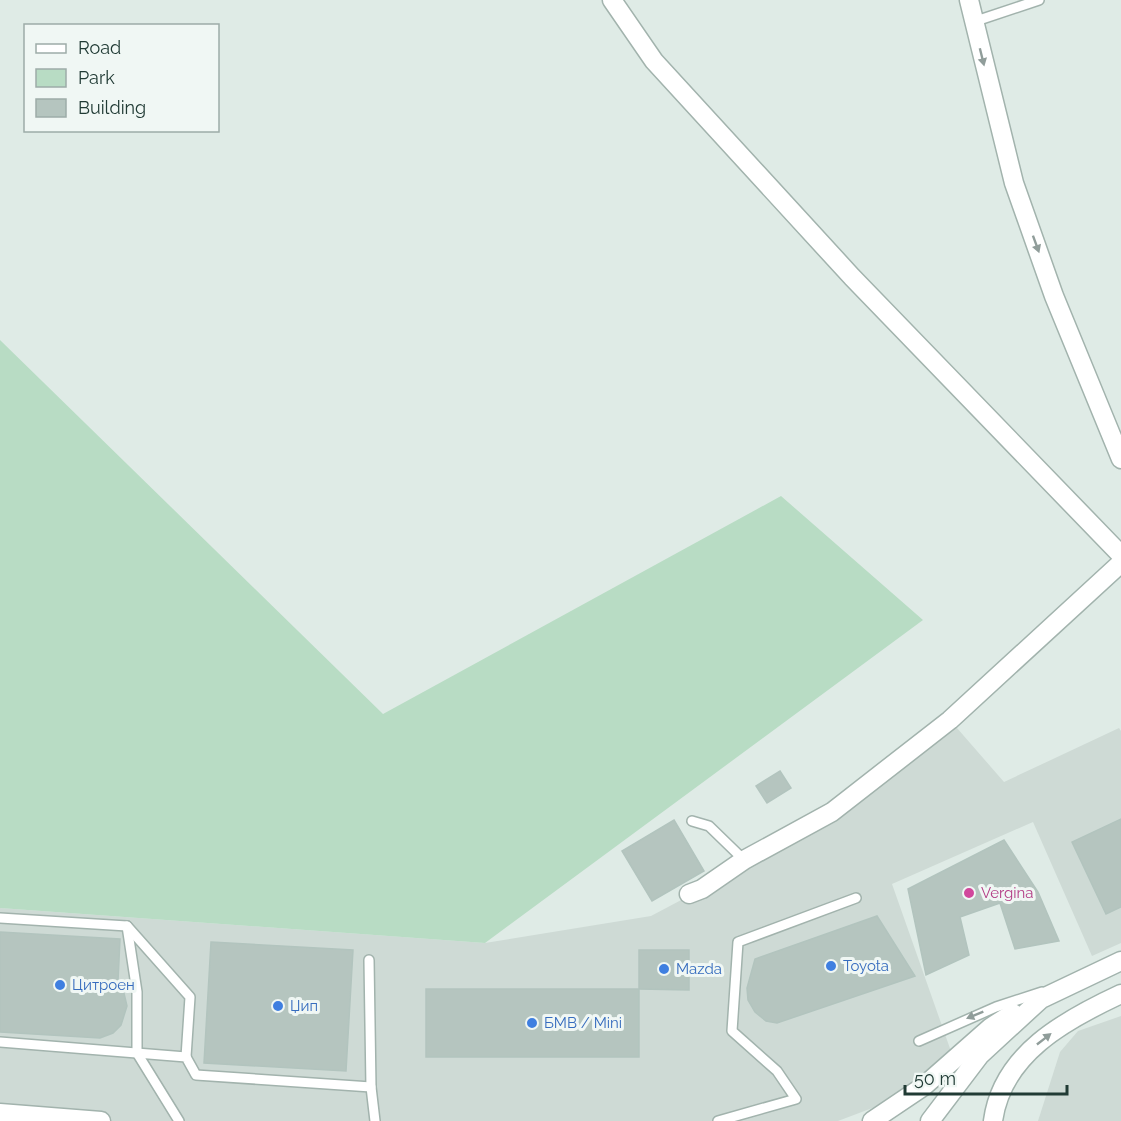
<svg xmlns="http://www.w3.org/2000/svg" width="1121" height="1121" font-family="Raleway,sans-serif">
  <style>
    .built { fill: #cedad5 }
    .green { fill: #b8dcc4 }
    .building { fill: #b5c5bf; stroke: #b2c4be; stroke-width: 1.5 }
    .lines { fill: none; stroke-linecap: round; stroke-linejoin: round }
    .service-casing { stroke: #a2b3ad; stroke-width: 12 }
    .minor-casing { stroke: #a2b3ad; stroke-width: 21 }
    .tertiary-casing { stroke: #a2b3ad; stroke-width: 21 }
    .service { stroke: #fff; stroke-width: 9 }
    .minor { stroke: #fff; stroke-width: 18 }
    .tertiary { stroke: #fff; stroke-width: 18 }
    .oneway { fill: #909d9a }
    .hotel-dot { fill: #d1479c; stroke: #f0f7f4; stroke-width: 2 }
    .shop-dot { fill: #3f7fe0; stroke: #f0f7f4; stroke-width: 2 }
    .labels { text-anchor: middle; dominant-baseline: central; stroke-width: 6; stroke-linejoin: round; paint-order: stroke }
    .hotel-label { font-size: 15px; fill: #b23c85; stroke: #f0f7f4; text-anchor: start }
    .shop-label { font-size: 15px; fill: #366cbe; stroke: #f0f7f4; text-anchor: start }
  </style>
  <rect width="100%" height="100%" fill="#dfebe6"/>
  <g class="built">
    <polygon points="950,720 1004,782 1119,728 1121,731 1121,943 1092,956 1033,822 892,884 953,1057 875,1107 838,1121 0,1121 0,908 485,943 651,916 702,889 832,812"/>
    <polygon points="1121,1016 1121,1121 1038,1121 1060,1052 1078,1031"/>
  </g>
  <polygon class="green" points="0,340 383,714 781,496 923,620 485,943 0,908"/>
  <g class="building">
    <polygon points="780,771 791,788 767,803 756,786"/>
    <polygon points="1121,819 1121,907 1106,914 1072,842"/>
    <polygon points="674,820 704,871 652,901 622,851"/>
    <polygon points="1004,840 1038,892 1059,941 1015,949 1000,903 960,917 969,955 926,975 908,889"/>
    <polygon points="877,916 915,976 777,1023 766,1021 755,1012 748,1000 747,988 755,959"/>
    <polygon points="0,932 120,939 118,981 123,989 127,1006 121,1025 113,1033 100,1038 0,1032"/>
    <polygon points="211,942 353,950 346,1071 204,1063"/>
    <polygon points="639,950 689,950 689,990 639,989"/>
    <rect x="426" y="989" width="213" height="68"/>
  </g>
  <g class="lines">
    <g class="service-casing">
      <g id="service">
        <polyline points="973,22 1039,0"/>
        <polyline points="692,821 709,826 744,860"/>
        <polyline points="0,918 127,926 190,997 186,1057"/>
        <polyline points="127,926 137,992 137,1053 179,1121"/>
        <polyline points="369,960 371,1087 375,1121"/>
        <polyline points="919,1041 996,1007 1042,992"/>
        <polyline points="0,1042 186,1057 196,1075 371,1087"/>
        <polyline points="718,1121 796,1099 777,1071 732,1031 738,942 856,898"/>
      </g>
    </g>
    <g class="minor-casing">
      <g id="minor">
        <polyline points="612,0 654,61 852,277 1121,555"/>
        <polyline points="689,894 702,889 744,860 832,812 950,720 1121,563"/>
      </g>
    </g>
    <g class="tertiary-casing">
      <g id="tertiary">
        <polyline points="969,0 1014,183 1054,296 1121,459"/>
        <polyline points="0,1113 101,1121"/>
        <polyline points="872,1121 924,1086 991,1027 1013,1013"/>
        <polyline points="930,1121 980,1055 1041,999 1121,961"/>
        <path d="M993 1121C1002 1054 1065 1020 1121 994"/>
      </g>
    </g>
    <use href="#service" class="service"/>
    <use href="#minor" class="minor"/>
    <use href="#tertiary" class="tertiary"/>
  </g>
  <defs><path id="oneway-solid" d="M-6-.8H1V-3.2L6.5 0L1 3.2V.8H-6Z" transform="scale(1.5)"/></defs>
  <g class="oneway">
    <use href="#oneway-solid" transform="translate(982 57) rotate(76)"/>
    <use href="#oneway-solid" transform="translate(1036 244) rotate(70)"/>
    <use href="#oneway-solid" transform="translate(975 1015) rotate(158)"/>
    <use href="#oneway-solid" transform="translate(1044 1039) rotate(-38)"/>
  </g>
  <circle class="hotel-dot" cx="969" cy="893" r="6"/>
  <g class="shop-dot">
    <circle cx="831" cy="966" r="6"/>
    <circle cx="664" cy="969" r="6"/>
    <circle cx="60" cy="985" r="6"/>
    <circle cx="278" cy="1006" r="6"/>
    <circle cx="532" cy="1023" r="6"/>
  </g>
  <g class="labels">
    <g class="hotel-label">
      <text x="981" y="893">Vergina</text>
    </g>
    <g class="shop-label">
      <text x="843" y="966">Toyota</text>
      <text x="676" y="969">Mazda</text>
      <text x="72" y="985">Цитроен</text>
      <text x="290" y="1006">Џип</text>
      <text x="544" y="1023">БМВ / Mini</text>
    </g>
  </g>
  <rect x="24" y="24" width="195" height="108" fill="#f0f7f4" stroke="#9daca8" stroke-width="1.5"/>
  <rect x="36" y="44" width="30" height="9" fill="#ffffff" stroke="#9daca8" stroke-width="1.5"/>
  <text x="78" y="54" font-size="18" fill="#213b35">Road</text>
  <rect x="36" y="69" width="30" height="18" fill="#b8dcc4" stroke="#9daca8" stroke-width="1.5"/>
  <text x="78" y="84" font-size="18" fill="#213b35">Park</text>
  <rect x="36" y="99" width="30" height="18" fill="#b5c5bf" stroke="#9daca8" stroke-width="1.5"/>
  <text x="78" y="114" font-size="18" fill="#213b35">Building</text>
  <path d="M905 1085v9h162v-9" fill="none" stroke="#213b35" stroke-width="3"/>
  <text x="914" y="1085" font-size="18" fill="#213b35" stroke="#f0f7f4" stroke-width="4.5" paint-order="stroke">50 m</text>
</svg>
